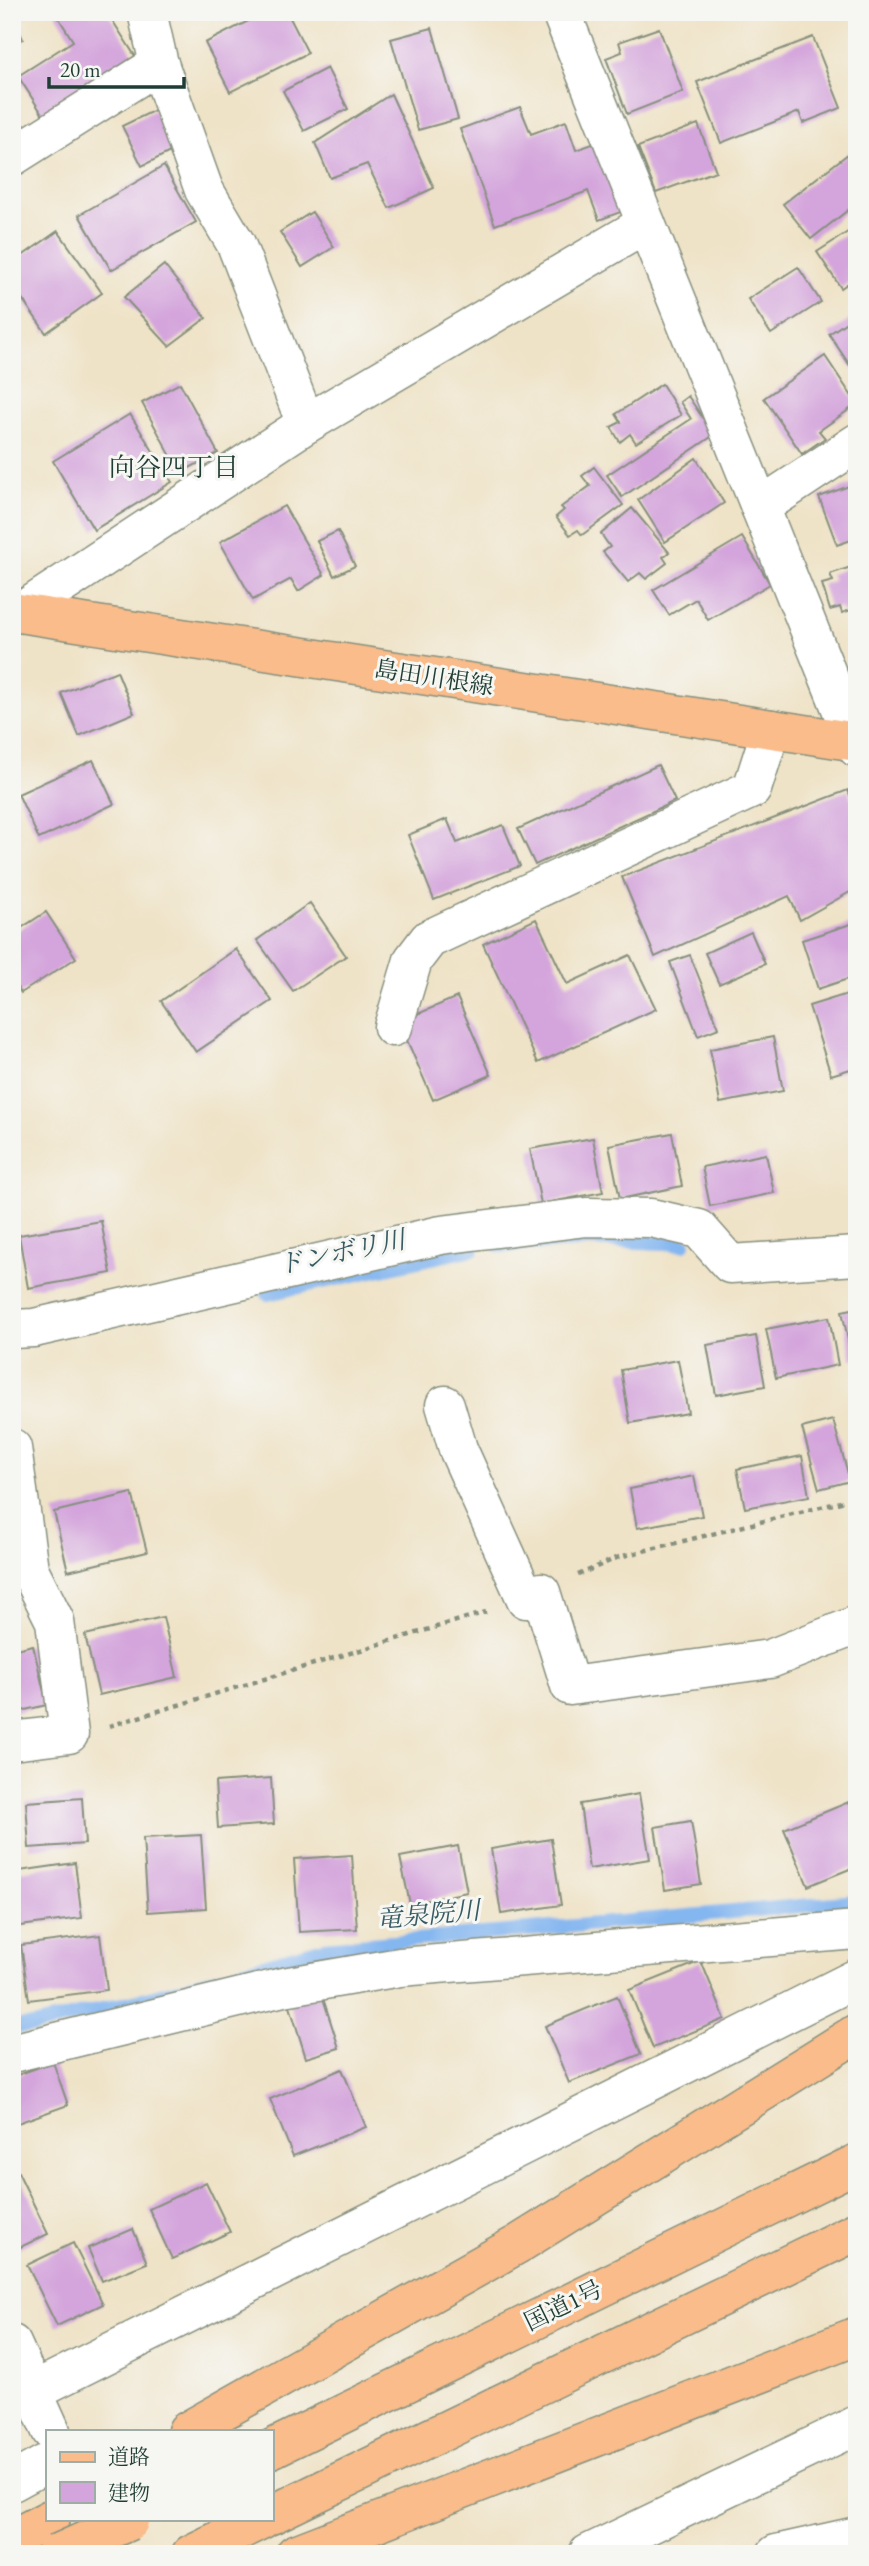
<svg xmlns="http://www.w3.org/2000/svg" width="869" height="2566" font-family="'EB Garamond','Noto Serif JP',serif">
  <style>
    .lines { fill: none; stroke-linecap: round; stroke-linejoin: round }
    .stream { stroke: #84b6f0; stroke-width: 14 }
    .building { fill: #d4a5dc }
    .minor-casing { stroke: #87907e; stroke-width: 41 }
    .tertiary-casing { stroke: #87907e; stroke-width: 41 }
    .primary-casing { stroke: #87907e; stroke-width: 41 }
    .trunk-casing { stroke: #87907e; stroke-width: 41 }
    .path { stroke: #87907e; stroke-width: 4.5; stroke-dasharray: 5 5; stroke-linecap: butt }
    .minor { stroke: #fff; stroke-width: 38 }
    .tertiary { stroke: #fff; stroke-width: 38 }
    .primary { stroke: #f9bc8a; stroke-width: 38 }
    .trunk { stroke: #f9bc8a; stroke-width: 38 }
    .trunk-bridge-casing { stroke: #87907e; stroke-width: 41; stroke-linecap: butt }
    .trunk-bridge { stroke: #f9bc8a; stroke-width: 38 }
    .labels { text-anchor: middle; dominant-baseline: central; stroke-width: 6; stroke-linejoin: round; paint-order: stroke }
    .street-label { font-size: 24px; fill: #1f3d34; stroke: #f6f6f2 }
    .neighbourhood-label { font-size: 26px; fill: #1f3d34; stroke: #f6f6f2 }
    .water-label { font-size: 26px; font-style: italic; fill: #385b63; stroke: #f6f6f2 }
  </style>
  <rect width="100%" height="100%" fill="#f6f6f2"/>
  <filter id="ink" filterUnits="userSpaceOnUse"><feTurbulence type="fractalNoise" baseFrequency=".0143" numOctaves="2"/><feDisplacementMap in="SourceGraphic" scale="14" xChannelSelector="R" yChannelSelector="G"/><feConvolveMatrix kernelMatrix="1 2 1 2 8 2 1 2 1" color-interpolation-filters="sRGB"/></filter>
  <filter id="wash" filterUnits="userSpaceOnUse"><feTurbulence type="fractalNoise" baseFrequency=".00686" numOctaves="4" result="noise"/><feDisplacementMap in="SourceGraphic" scale="28" xChannelSelector="R" yChannelSelector="G"/><feGaussianBlur stdDeviation="1.57" result="paint"/><feColorMatrix in="noise" values="0 0 0 0 0 0 0 0 0 0 0 0 0 0 0 0 0 1.4 0 .05"/><feComposite in="paint" operator="in"/></filter>
  <g filter="url(#wash)">
    <rect width="100%" height="100%" fill="#efe3c7"/>
    <g class="lines">
      <g class="stream">
        <polyline points="500,1246 590,1240 684,1244"/>
        <polyline points="268,1294 473,1249"/>
        <polyline points="12,2027 34,2026 154,1996 324,1948 857,1901"/>
      </g>
    </g>
    <g id="blocks">
      <g class="building">
        <polygon points="55,12 107,12 135,56 43,115 18,76 73,41"/>
        <polygon points="266,12 287,12 308,53 230,92 205,43"/>
        <polygon points="12,15 23,39 12,44"/>
        <polygon points="432,28 458,119 418,130 391,39"/>
        <polygon points="659,28 683,92 627,114 606,58 622,52 619,42"/>
        <polygon points="813,37 841,108 803,123 799,112 721,143 697,82"/>
        <polygon points="327,68 348,109 304,131 283,91"/>
        <polygon points="391,94 434,188 389,208 367,164 330,178 315,143"/>
        <polygon points="520,107 531,134 566,121 576,150 601,141 626,210 599,220 588,191 495,225 460,129"/>
        <polygon points="155,110 174,150 142,166 122,126"/>
        <polygon points="698,124 716,171 656,193 638,147"/>
        <polygon points="857,147 857,203 811,239 783,204"/>
        <polygon points="164,166 196,222 111,270 79,215"/>
        <polygon points="312,212 334,247 302,267 280,232"/>
        <polygon points="857,226 857,277 841,288 817,252"/>
        <polygon points="58,231 102,293 46,333 12,284 12,263"/>
        <polygon points="164,265 206,318 169,346 124,297"/>
        <polygon points="798,267 821,302 771,334 748,299"/>
        <polygon points="857,315 857,363 851,367 829,334"/>
        <polygon points="825,356 857,404 819,431 825,438 802,454 764,398"/>
        <polygon points="180,383 218,453 180,473 142,403"/>
        <polygon points="662,384 681,415 636,443 630,434 620,442 611,427 621,422 616,414"/>
        <polygon points="688,396 714,435 622,497 607,475 691,419 680,402"/>
        <polygon points="130,414 172,482 94,530 53,461"/>
        <polygon points="696,458 724,503 665,542 638,500"/>
        <polygon points="594,467 623,505 582,535 578,530 570,535 556,517 564,510 561,507 590,486 582,476"/>
        <polygon points="857,483 857,538 837,545 819,497"/>
        <polygon points="284,506 324,575 298,591 291,579 253,600 220,542"/>
        <polygon points="632,508 669,552 663,557 667,563 646,579 640,573 628,582 603,552 610,547 601,534"/>
        <polygon points="338,531 355,566 334,576 317,541"/>
        <polygon points="742,537 770,584 708,620 696,599 669,615 653,590"/>
        <polygon points="857,565 857,608 842,613 840,607 830,610 822,584 833,581 830,574"/>
        <polygon points="117,671 134,713 79,736 61,693"/>
        <polygon points="93,760 114,804 39,839 18,794"/>
        <polygon points="658,765 675,801 535,865 518,829"/>
        <polygon points="848,790 857,814 857,888 800,920 789,896 655,957 622,877"/>
        <polygon points="447,819 457,843 503,825 520,866 434,900 408,835"/>
        <polygon points="310,903 346,956 293,991 257,940"/>
        <polygon points="46,912 76,958 21,993 12,980 12,934"/>
        <polygon points="536,919 567,984 630,955 656,1009 538,1063 483,944"/>
        <polygon points="857,922 857,976 818,989 802,940"/>
        <polygon points="751,932 765,964 719,984 705,953"/>
        <polygon points="236,949 272,1001 196,1052 161,1001"/>
        <polygon points="690,955 719,1028 698,1036 670,962"/>
        <polygon points="857,991 857,1067 831,1075 809,1006"/>
        <polygon points="457,997 491,1075 433,1100 399,1022"/>
        <polygon points="773,1037 783,1091 720,1103 710,1049"/>
        <polygon points="672,1133 682,1186 620,1199 609,1145"/>
        <polygon points="593,1138 603,1192 541,1204 530,1149"/>
        <polygon points="766,1154 774,1193 710,1206 702,1167"/>
        <polygon points="101,1221 111,1273 28,1288 19,1235"/>
        <polygon points="857,1308 857,1358 852,1359 842,1311"/>
        <polygon points="829,1317 838,1365 776,1378 766,1329"/>
        <polygon points="756,1336 765,1386 716,1395 707,1345"/>
        <polygon points="678,1360 688,1413 630,1423 621,1370"/>
        <polygon points="833,1420 850,1481 819,1489 802,1428"/>
        <polygon points="802,1456 809,1496 745,1508 737,1469"/>
        <polygon points="694,1476 702,1516 637,1528 630,1489"/>
        <polygon points="132,1493 147,1552 68,1571 54,1512"/>
        <polygon points="163,1617 177,1677 99,1695 85,1635"/>
        <polygon points="33,1645 47,1705 12,1713 12,1650"/>
        <polygon points="271,1778 274,1824 218,1828 215,1782"/>
        <polygon points="639,1794 650,1859 589,1869 580,1804"/>
        <polygon points="82,1798 85,1844 29,1848 26,1802"/>
        <polygon points="856,1799 857,1866 808,1886 784,1829"/>
        <polygon points="691,1821 701,1884 665,1890 655,1827"/>
        <polygon points="201,1835 206,1908 148,1912 143,1838"/>
        <polygon points="551,1839 561,1905 501,1914 491,1849"/>
        <polygon points="458,1846 467,1892 410,1904 400,1857"/>
        <polygon points="352,1855 357,1929 299,1932 294,1859"/>
        <polygon points="75,1863 82,1918 12,1927 12,1872"/>
        <polygon points="100,1935 107,1990 29,2000 21,1945"/>
        <polygon points="701,1961 725,2019 653,2048 629,1990"/>
        <polygon points="320,1989 339,2048 306,2058 288,2000"/>
        <polygon points="617,1996 641,2054 569,2083 545,2026"/>
        <polygon points="53,2062 68,2105 12,2125 12,2077"/>
        <polygon points="342,2069 366,2127 293,2156 270,2099"/>
        <polygon points="18,2172 48,2234 12,2251 12,2174"/>
        <polygon points="206,2182 230,2232 172,2259 149,2209"/>
        <polygon points="133,2229 147,2263 102,2281 88,2248"/>
        <polygon points="73,2243 103,2304 57,2326 27,2265"/>
      </g>
    </g>
  </g>
  <g filter="url(#ink)">
    <use href="#blocks" fill-opacity="0" stroke="#87907e" stroke-width="2"/>
    <g class="lines">
      <g class="minor-casing">
        <g id="minor">
          <polyline points="561,12 857,748"/>
          <polyline points="159,64 204,190 236,244 306,424"/>
          <polyline points="12,157 159,64 147,12"/>
          <polyline points="760,507 857,443"/>
          <polyline points="19,613 306,424 646,224"/>
          <polyline points="393,1027 413,960 429,939 752,789 771,729"/>
          <polyline points="445,1405 458,1449 526,1599"/>
          <polyline points="12,1448 29,1569 55,1621 69,1734 12,1741"/>
          <polyline points="541,1592 570,1686 770,1659 857,1625"/>
          <polyline points="12,2053 283,1987 400,1967 857,1930"/>
          <polyline points="12,2344 51,2431"/>
          <polyline points="33,2391 857,1978"/>
          <polyline points="12,2482 47,2463"/>
          <polyline points="588,2554 857,2425"/>
          <polyline points="776,2554 857,2536"/>
        </g>
      </g>
      <g class="tertiary-casing">
        <polyline id="tertiary" points="12,1329 34,1328 441,1235 586,1217 651,1218 699,1229 730,1264 857,1256"/>
      </g>
      <g class="primary-casing">
        <polyline id="primary" points="12,612 857,742"/>
      </g>
      <g class="trunk-casing">
        <g id="trunk">
          <polyline points="187,2431 520,2243 857,2033"/>
          <polyline points="271,2449 857,2163"/>
          <polyline points="271,2515 857,2231"/>
          <polyline points="12,2539 50,2519"/>
          <polyline points="191,2554 263,2519"/>
          <polyline points="295,2554 857,2336"/>
        </g>
      </g>
      <g class="path">
        <polyline points="578,1575 619,1557 857,1498"/>
        <polyline points="109,1726 486,1612"/>
      </g>
      <use href="#minor" class="minor"/>
      <use href="#tertiary" class="tertiary"/>
      <use href="#primary" class="primary"/>
      <use href="#trunk" class="trunk"/>
      <g class="trunk-bridge-casing">
        <polyline id="trunk-bridge" points="56,2554 129,2521"/>
      </g>
      <use href="#trunk-bridge" class="trunk-bridge"/>
    </g>
  </g>
  <g class="labels">
    <g class="street-label">
      <text transform="translate(434 677) rotate(9)">島田川根線</text>
      <text transform="translate(563 2305) rotate(-26)">国道1号</text>
    </g>
    <g class="neighbourhood-label">
      <text x="174" y="467">向谷四丁目</text>
    </g>
    <g class="water-label">
      <text transform="translate(341 1252) rotate(-12)">ドンボリ川</text>
      <text transform="translate(428 1914) rotate(-5)">竜泉院川</text>
    </g>
  </g>
  <rect width="869" height="2566" fill="none" stroke="#f6f6f2" stroke-width="42"/>
  <rect x="46" y="2430" width="228" height="91" fill="#f6f6f2" stroke="#a0aca6" stroke-width="2"/>
  <rect x="60" y="2452" width="35" height="10" fill="#f9bc8a" stroke="#a0aca6" stroke-width="2"/>
  <text x="108" y="2464" font-size="21" fill="#1f3d34">道路</text>
  <rect x="60" y="2482" width="35" height="21" fill="#d4a5dc" stroke="#a0aca6" stroke-width="2"/>
  <text x="108" y="2500" font-size="21" fill="#1f3d34">建物</text>
  <path d="M49 77v10h135v-10" fill="none" stroke="#1f3d34" stroke-width="3.5"/>
  <text x="60" y="77" font-size="21" fill="#1f3d34" stroke="#f6f6f2" stroke-width="5" paint-order="stroke">20 m</text>
</svg>
